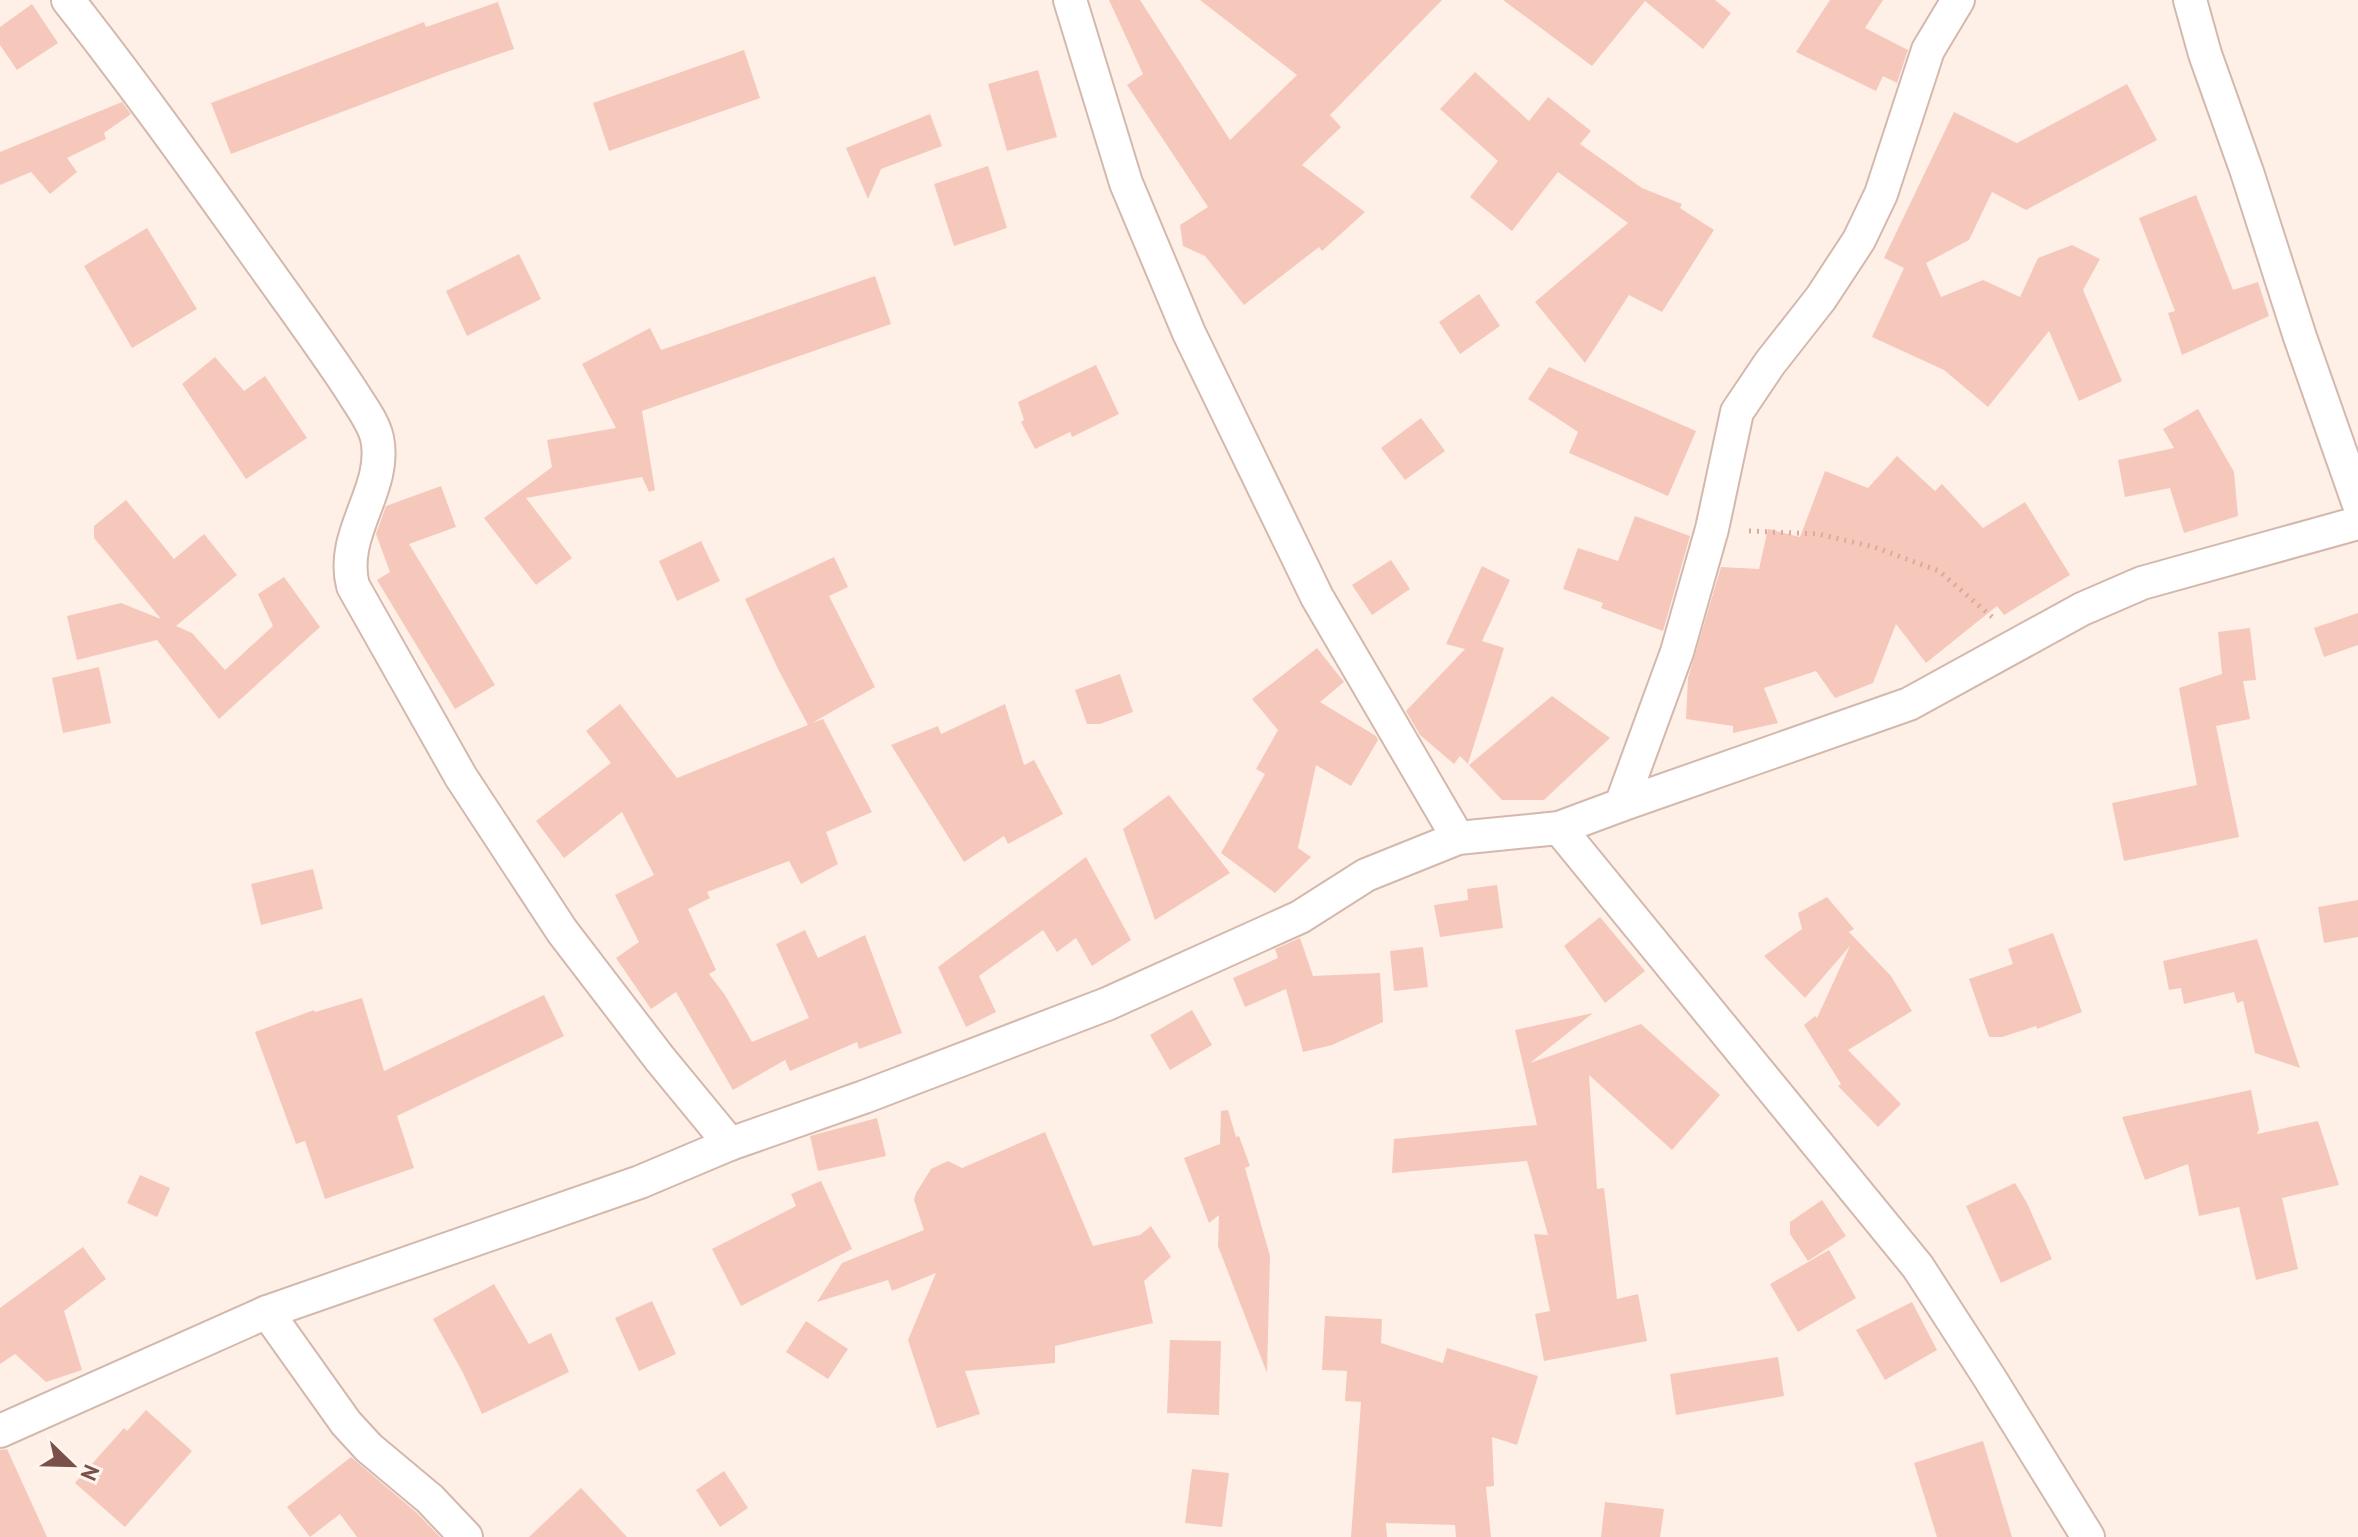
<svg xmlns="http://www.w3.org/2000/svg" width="2358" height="1537" font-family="'PT Sans',sans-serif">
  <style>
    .building { fill: #f6c8bb }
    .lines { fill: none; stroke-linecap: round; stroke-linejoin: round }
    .minor-casing { stroke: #d4b8ad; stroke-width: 36 }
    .path { stroke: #dcaa9d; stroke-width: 5; stroke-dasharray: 2 6; stroke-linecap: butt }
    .minor { stroke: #fff; stroke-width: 32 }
  </style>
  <rect width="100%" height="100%" fill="#fef0e6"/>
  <g class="building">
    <polygon points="1109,0 1140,0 1230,140 1297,75 1200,0 1442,0 1330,115 1341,127 1302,165 1365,212 1322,251 1319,247 1244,305 1205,256 1183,246 1180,225 1208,207 1127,85 1143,74"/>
    <polygon points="1503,0 1715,0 1731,13 1703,49 1645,1 1592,66"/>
    <polygon points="1830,0 1883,0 1865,28 1908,50 1897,83 1883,76 1876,91 1796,52"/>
    <polygon points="498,2 514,49 447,72 231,154 211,103 424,22 426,27"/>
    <polygon points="32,4 58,43 17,70 0,45 0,27"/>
    <polygon points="744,50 760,98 609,151 593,103"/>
    <polygon points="1038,70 1057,137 1007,151 988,84"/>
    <polygon points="1475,72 1529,121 1548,97 1591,131 1580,144 1642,188 1682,204 1680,208 1714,230 1662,312 1629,295 1585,363 1535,302 1628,223 1558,172 1512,231 1470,197 1498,161 1440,109"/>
    <polygon points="2127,84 2157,140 2026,210 1992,192 1969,240 1926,263 1941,297 1983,280 2020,297 2038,258 2072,245 2100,259 2083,290 2122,381 2079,401 2049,331 1988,407 1944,370 1872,337 1904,268 1884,258 1954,112 2017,143"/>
    <polygon points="122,102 131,114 104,133 106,139 67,158 77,172 50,194 31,172 0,185 0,152"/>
    <polygon points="930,114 942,146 881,169 868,199 846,148"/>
    <polygon points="988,166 1007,228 954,246 934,184"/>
    <polygon points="2196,195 2233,290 2258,282 2269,316 2182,355 2168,313 2175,311 2139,218"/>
    <polygon points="147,228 197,309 132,348 84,266"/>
    <polygon points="519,254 541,299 467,336 446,291"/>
    <polygon points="875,276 891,324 642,411 655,490 649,492 642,477 526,498 572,558 536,585 484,518 552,467 547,440 616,428 582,364 650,328 661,350"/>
    <polygon points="1479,294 1500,326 1460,354 1439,322"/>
    <polygon points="215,357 244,391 265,376 307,438 246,479 182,384"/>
    <polygon points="1096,365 1119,414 1072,437 1070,432 1035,449 1021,422 1024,420 1018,402"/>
    <polygon points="1549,367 1696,431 1668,496 1569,453 1578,432 1528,399"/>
    <polygon points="2198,409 2234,472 2238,516 2184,533 2170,488 2125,497 2118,460 2174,448 2163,429"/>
    <polygon points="1421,418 1445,451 1405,480 1381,448"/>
    <polygon points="1897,456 1935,491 1942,484 1983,528 2025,502 2070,575 2004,615 1997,606 1926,663 1896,624 1873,683 1835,698 1816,671 1764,688 1778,723 1733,733 1733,726 1686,719 1688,678 1721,567 1759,569 1768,529 1800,537 1825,471 1868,488"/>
    <polygon points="441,486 456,527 409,544 495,685 455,709 377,580 390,572 376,534 386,506"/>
    <polygon points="126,500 174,559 204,534 237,575 176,626 192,633 225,670 273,626 258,594 284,577 320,627 219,719 157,640 77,660 67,616 121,603 161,619 94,538 94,526"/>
    <polygon points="1635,516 1690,536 1663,631 1601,608 1603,603 1563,589 1578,548 1618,561"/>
    <polygon points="701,541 720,581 677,601 659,561"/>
    <polygon points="834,557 848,587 829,596 875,687 812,723 823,719 872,812 826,832 838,864 801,884 789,861 707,892 710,898 688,909 716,970 709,974 725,995 752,1042 809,1018 776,944 805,930 818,958 865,935 902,1033 859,1049 857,1042 790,1071 785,1060 733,1090 676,992 651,1009 616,958 639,942 615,895 654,875 622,812 564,858 536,821 611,763 586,731 620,704 677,778 808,725 778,669 745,599"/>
    <polygon points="1391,560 1410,589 1372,615 1352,585"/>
    <polygon points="1482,566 1510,580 1482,641 1504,648 1468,764 1460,756 1454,764 1420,735 1406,711 1465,649 1446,644"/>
    <polygon points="2358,613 2358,645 2324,657 2314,628"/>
    <polygon points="2250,628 2256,680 2243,681 2250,719 2216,726 2239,837 2124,861 2112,803 2197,785 2179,688 2222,674 2218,632"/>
    <polygon points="1317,648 1344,682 1320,702 1376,736 1378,740 1351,786 1316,765 1298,848 1311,857 1275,893 1221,853 1265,774 1256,769 1278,730 1252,699"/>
    <polygon points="99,667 111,723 63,733 52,678"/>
    <polygon points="1120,674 1133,712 1100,724 1087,724 1075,690"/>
    <polygon points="1552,696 1610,738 1544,800 1502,800 1469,765"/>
    <polygon points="1005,704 1024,765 1034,760 1063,814 1008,844 1004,836 964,862 891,745 938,726 941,734"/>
    <polygon points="1169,795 1230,873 1155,920 1123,829"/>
    <polygon points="1086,857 1131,940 1092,966 1076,938 1057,952 1043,930 979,976 996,1012 966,1027 938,967"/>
    <polygon points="313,869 323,909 261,925 251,884"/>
    <polygon points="1497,885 1503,928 1440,937 1434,905 1468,900 1467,889"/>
    <polygon points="1827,897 1854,929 1849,932 1891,976 1912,1011 1848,1050 1901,1104 1878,1127 1838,1086 1841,1084 1804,1025 1815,1016 1817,1018 1850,946 1805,998 1764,956 1802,929 1798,913"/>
    <polygon points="2358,900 2358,937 2324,943 2318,907"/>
    <polygon points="1600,917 1645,971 1605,1003 1564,946"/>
    <polygon points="2053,933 2082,1012 2037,1029 2036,1026 2002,1037 1989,1037 1969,979 2013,964 2008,949"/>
    <polygon points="1300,938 1313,976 1380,973 1383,1022 1332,1045 1303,1052 1286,989 1245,1007 1233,978 1278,958 1275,949"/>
    <polygon points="2257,939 2300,1068 2255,1053 2243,1001 2237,1003 2234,992 2184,1004 2181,988 2169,990 2163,961"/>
    <polygon points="1423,947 1428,987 1394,991 1390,951"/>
    <polygon points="544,995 564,1036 397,1116 414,1168 325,1199 305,1141 296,1144 255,1032 314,1010 315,1012 362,998 384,1071"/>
    <polygon points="1192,1010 1212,1045 1170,1070 1150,1035"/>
    <polygon points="1593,1013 1530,1063 1641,1024 1720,1095 1672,1150 1589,1075 1597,1189 1604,1188 1617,1299 1638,1294 1647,1341 1544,1361 1535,1314 1550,1311 1534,1234 1548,1235 1527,1161 1392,1173 1394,1139 1537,1125 1515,1030"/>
    <polygon points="2251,1090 2259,1129 2257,1134 2318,1121 2339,1185 2282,1198 2298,1269 2256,1280 2239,1207 2199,1216 2188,1164 2145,1180 2122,1117"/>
    <polygon points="1228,1110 1236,1137 1239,1136 1250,1166 1245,1168 1270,1256 1267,1373 1218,1246 1219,1215 1209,1223 1184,1158 1220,1144 1221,1111"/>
    <polygon points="877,1118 886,1156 818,1171 810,1136"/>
    <polygon points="1045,1132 1093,1246 1140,1235 1151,1226 1171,1257 1144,1281 1153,1323 1055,1346 1055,1363 965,1371 980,1414 937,1428 908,1340 936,1273 892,1291 888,1280 817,1302 842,1263 924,1230 914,1200 916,1193 931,1169 948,1161 962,1168"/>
    <polygon points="140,1175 170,1188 157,1217 127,1203"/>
    <polygon points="821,1181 852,1249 741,1306 712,1249 796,1206 791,1194"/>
    <polygon points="2015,1183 2027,1203 2052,1259 2001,1283 1966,1206"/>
    <polygon points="1822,1200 1846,1236 1808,1261 1790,1234 1790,1222"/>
    <polygon points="83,1247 106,1279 64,1311 82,1370 46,1382 15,1354 0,1364 0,1308"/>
    <polygon points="1829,1250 1856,1298 1798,1332 1770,1284"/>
    <polygon points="494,1284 529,1344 551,1333 569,1372 482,1414 463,1373 433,1319"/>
    <polygon points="652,1301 676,1354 639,1371 615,1318"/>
    <polygon points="1912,1302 1937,1350 1885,1380 1856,1330"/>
    <polygon points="1325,1316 1382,1319 1381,1343 1443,1363 1447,1348 1538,1376 1517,1445 1492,1437 1494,1486 1486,1487 1491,1537 1456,1537 1455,1525 1386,1523 1387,1537 1351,1537 1361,1402 1345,1401 1347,1371 1322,1370"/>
    <polygon points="806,1321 848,1349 828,1379 786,1352"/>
    <polygon points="1170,1340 1221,1341 1219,1415 1167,1413"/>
    <polygon points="1778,1357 1784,1396 1676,1415 1670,1374"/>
    <polygon points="146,1410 192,1451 125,1527 75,1483 124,1428 127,1431"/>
    <polygon points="1983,1441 2012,1537 1937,1537 1914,1463"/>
    <polygon points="7,1449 47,1537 0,1537 0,1450"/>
    <polygon points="351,1457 417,1513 440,1537 357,1537 340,1514 310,1537 287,1507"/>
    <polygon points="1192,1469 1229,1473 1222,1527 1185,1523"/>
    <polygon points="724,1471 748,1508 720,1527 696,1490"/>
    <polygon points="581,1488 627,1537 529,1537"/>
    <polygon points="1605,1502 1664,1509 1660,1537 1601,1537"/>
  </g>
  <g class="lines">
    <g class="minor-casing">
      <g id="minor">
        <path d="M68 0C146 99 218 202 292 305 312 333 332 361 351 390 360 405 373 421 377 438 388 489 339 533 353 586L461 777 562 931 660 1059 730 1144"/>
        <polyline points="1070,0 1126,183 1189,333 1317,597 1458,838"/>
        <polyline points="2190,0 2205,54 2247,172 2300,337 2358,502"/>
        <polyline points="1621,805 1909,704 2082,609 2142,583 2358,523"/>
        <polyline points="1559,828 1918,1267 1989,1377 2088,1537"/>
        <polyline points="267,1312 346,1423 369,1448 430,1499 466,1537"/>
        <polyline points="0,1431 267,1312 640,1182 730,1144 864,1097 1107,1004 1300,917 1366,875 1458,838 1559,828 1621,805 1677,652 1712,529 1737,412 1770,363 1821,298 1859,240 1881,194 1928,50 1958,0"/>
      </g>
    </g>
    <polyline class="path" points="1749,531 1818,534 1874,547 1939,571 1992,617"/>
    <use href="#minor" class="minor"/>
  </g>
  <g transform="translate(72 1465) rotate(113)" stroke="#fff5ee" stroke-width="6" paint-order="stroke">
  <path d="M0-6L14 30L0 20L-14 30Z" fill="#7a5148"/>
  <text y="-12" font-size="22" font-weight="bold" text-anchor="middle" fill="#7a5148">N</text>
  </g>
</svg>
